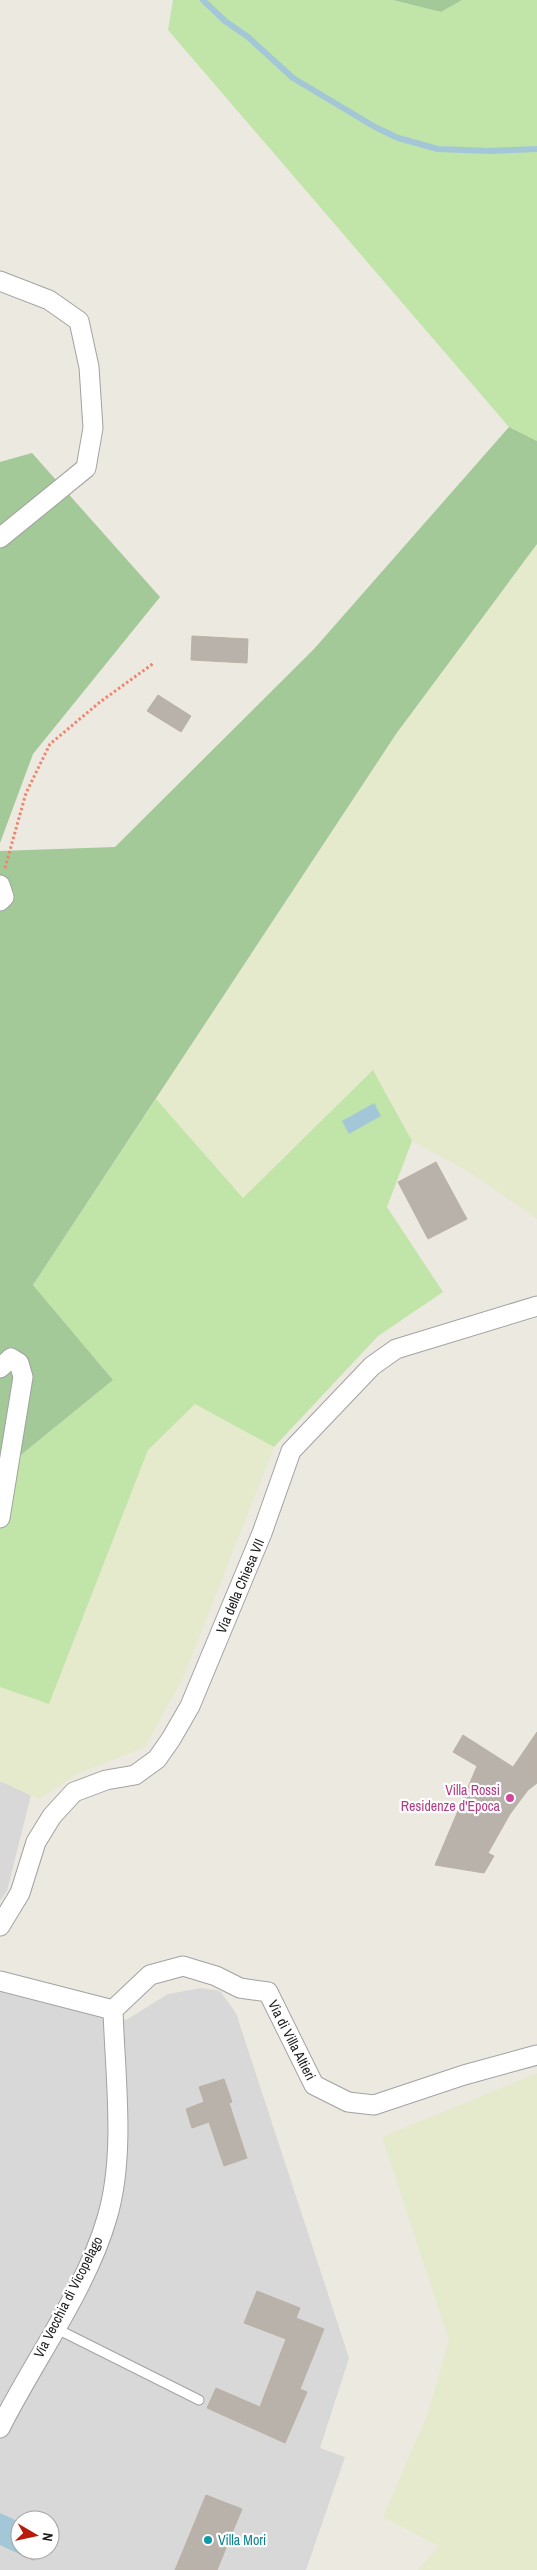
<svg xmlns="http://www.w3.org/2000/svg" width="537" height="2570" font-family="'Archivo Narrow',sans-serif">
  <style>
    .residential { fill: #d9d8d8; fill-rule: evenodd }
    .farmland { fill: #e5eacc }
    .grass { fill: #c1e4a8 }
    .forest { fill: #a2c997 }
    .water { fill: #a3c7d7 }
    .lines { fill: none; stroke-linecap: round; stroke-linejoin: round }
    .stream { stroke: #a3c7d7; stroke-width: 6 }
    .building { fill: #b8b2aa; stroke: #bcb1a4 }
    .lane-casing { stroke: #a2a2a2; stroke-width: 11 }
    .street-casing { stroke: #a2a2a2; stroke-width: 21 }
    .path { stroke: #f0856d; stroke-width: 3; stroke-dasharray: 2.5 2.5; stroke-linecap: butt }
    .lane { stroke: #fff; stroke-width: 9 }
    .street { stroke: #fff; stroke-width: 19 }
    .hotel-dot { fill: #d1479c; stroke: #fff; stroke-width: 2 }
    .culture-dot { fill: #0f9aa8; stroke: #fff; stroke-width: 2 }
    .labels { text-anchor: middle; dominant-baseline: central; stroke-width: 4.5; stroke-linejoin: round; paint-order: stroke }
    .street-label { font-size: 14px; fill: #1b1b1b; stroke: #fff }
    .hotel-label { font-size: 14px; fill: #b23c85; stroke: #fff; text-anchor: end }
    .culture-label { font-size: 14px; fill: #0d838f; stroke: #fff; text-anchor: start }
  </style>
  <rect width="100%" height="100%" fill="#ece9e0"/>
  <g class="residential">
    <polygon points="0,1781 31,1795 7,1891 0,1901"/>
    <path d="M0 1984 126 2020 168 1994 201 1988 220 1991 236 2013 349 2358 320 2448 345 2457 306 2570H0ZM20 2520H50V2550H20Z"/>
  </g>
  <g class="farmland">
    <polygon points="537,544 537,1219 469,1172 412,1141 381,1083 243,1198 156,1099 396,734"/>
    <polygon points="195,1403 274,1447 184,1676 145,1747 77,1774 39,1799 0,1781 0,1687 49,1704 148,1450"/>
    <polygon points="537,2073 537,2570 418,2570 439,2546 383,2517 428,2413 449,2340 382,2137"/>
  </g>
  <g class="grass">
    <polygon points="173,0 393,0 441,12 462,0 537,0 537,441 509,427 168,30"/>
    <polygon points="373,1070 412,1141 387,1207 443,1292 378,1336 274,1447 195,1404 148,1450 49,1704 0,1687 0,1472 113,1380 33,1285 156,1099 243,1198"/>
  </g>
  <g class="forest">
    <polygon points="393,0 462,0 441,12"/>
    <polygon points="509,427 537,441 537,544 396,734 33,1285 113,1380 0,1472 0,851 115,847 314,649"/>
    <polygon points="32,453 160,597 33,754 0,843 0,462"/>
  </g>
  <g class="water">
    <polygon points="374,1103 381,1116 349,1134 342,1121"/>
    <polygon points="0,2513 20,2522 20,2550 40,2550 34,2561 0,2545"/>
  </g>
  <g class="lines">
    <polyline class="stream" points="203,0 225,21 248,37 293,78 375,127 398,138 438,149 489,151 537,149"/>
  </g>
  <g class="building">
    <polygon points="192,636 248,639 247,663 191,660"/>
    <polygon points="158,695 191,716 181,732 147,711"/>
    <polygon points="436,1162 467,1219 428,1239 398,1182"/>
    <polygon points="537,1732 537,1783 528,1790 510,1814 488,1853 494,1856 484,1873 435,1865 477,1766 453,1752 463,1735 513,1767"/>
    <polygon points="224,2079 232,2102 229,2103 247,2158 224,2166 209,2122 192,2128 186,2109 204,2102 199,2087"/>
    <polygon points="257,2291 300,2308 296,2318 324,2329 300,2389 307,2392 285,2443 207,2408 216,2388 260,2407 286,2339 244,2323"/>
    <polygon points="206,2495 242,2509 217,2570 175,2570"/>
  </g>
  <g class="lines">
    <g class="lane-casing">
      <polyline id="lane" points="55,2328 199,2400"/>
    </g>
    <g class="street-casing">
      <g id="street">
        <polyline points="0,281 49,300 79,321 89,367 93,428 86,468 0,538"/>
        <polyline points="0,885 4,897 0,901"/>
        <polyline points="0,1368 11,1358 19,1363 23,1377 0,1518"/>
        <polyline points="0,1926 20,1893 36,1842 52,1816 74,1792 106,1780 135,1775 157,1759 171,1739 190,1706 262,1533 291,1451 372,1366 396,1349 537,1306"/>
        <polyline points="0,1981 113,2010 150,1975 183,1966 216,1976 240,1988 268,1992 314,2085 348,2102 374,2105 464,2075 537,2055"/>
        <path d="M0 2428C33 2362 87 2288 107 2218 126 2155 115 2076 113 2010"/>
      </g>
    </g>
    <polyline class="path" points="5,868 26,793 50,744 100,702 154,663"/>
    <use href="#lane" class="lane"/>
    <use href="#street" class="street"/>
  </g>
  <circle class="hotel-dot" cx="510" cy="1798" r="5"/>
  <circle class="culture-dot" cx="208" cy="2540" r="5"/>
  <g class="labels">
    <g class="street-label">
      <text transform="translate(240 1586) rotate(-67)">Via della Chiesa VII</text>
      <text transform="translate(292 2040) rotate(63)">Via di Villa Altieri</text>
      <text transform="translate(68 2297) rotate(-63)">Via Vecchia di Vicopelago</text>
    </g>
    <g class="hotel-label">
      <text x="500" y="1790">Villa Rossi<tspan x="500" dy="16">Residenze d'Epoca</tspan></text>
    </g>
    <g class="culture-label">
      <text x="218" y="2540">Villa Mori</text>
    </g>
  </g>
  <g transform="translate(35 2535) rotate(99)"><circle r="24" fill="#ffffff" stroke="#a4a4a4"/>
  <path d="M0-4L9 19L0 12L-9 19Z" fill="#b91a0c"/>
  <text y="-8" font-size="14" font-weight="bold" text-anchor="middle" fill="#1b1b1b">N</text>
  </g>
</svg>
